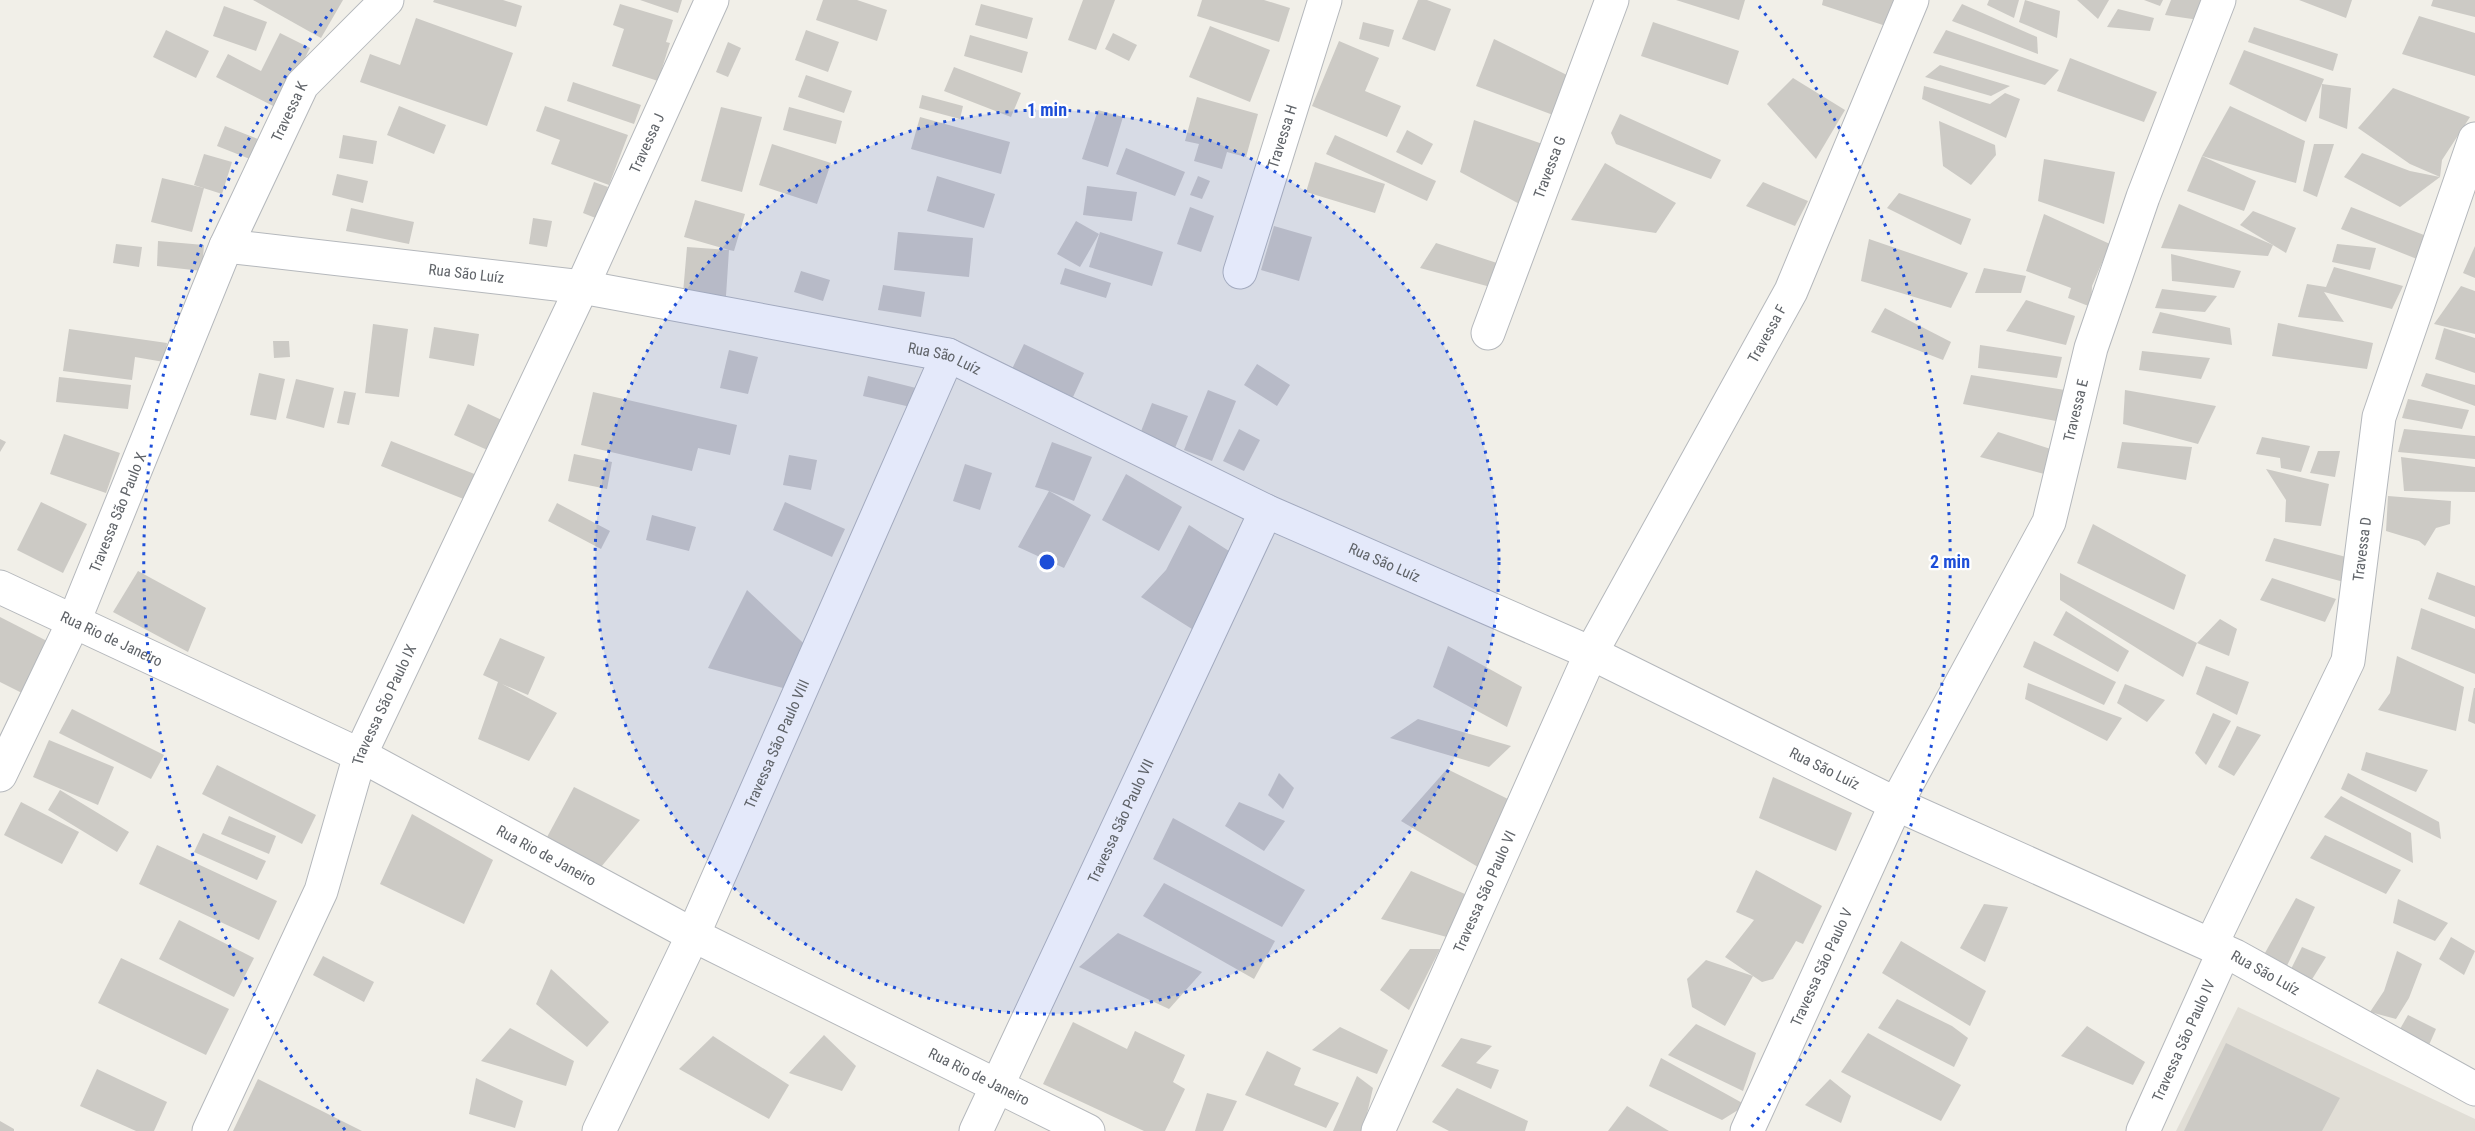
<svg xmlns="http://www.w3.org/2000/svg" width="2475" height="1131" font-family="'Roboto Condensed',sans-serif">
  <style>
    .education { fill: #e1ded6 }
    .building { fill: #cccac5 }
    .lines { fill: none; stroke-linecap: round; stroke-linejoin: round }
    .minor-casing { stroke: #b5b8bc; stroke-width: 35 }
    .minor { stroke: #fff; stroke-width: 33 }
    .ring { fill: none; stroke: #1d4ed8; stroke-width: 3; stroke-dasharray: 3 6 }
    .labels { text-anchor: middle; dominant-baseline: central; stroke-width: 4.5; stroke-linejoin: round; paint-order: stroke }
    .street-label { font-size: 15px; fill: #5f6368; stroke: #fff }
    .centre { fill: #1d4ed8; stroke: #fff; stroke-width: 3 }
    .ring-label { font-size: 18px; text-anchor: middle; font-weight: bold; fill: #1d4ed8; stroke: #fff; stroke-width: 4.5; stroke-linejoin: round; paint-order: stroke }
  </style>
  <rect width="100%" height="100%" fill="#f1efe8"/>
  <polygon class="education" points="2238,1007 2475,1119 2475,1131 2176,1131"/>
  <g class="building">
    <polygon points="253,0 343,0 321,38"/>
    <polygon points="434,0 503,0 522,6 516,27 433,2"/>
    <polygon points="640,0 682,0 678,13"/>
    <polygon points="823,0 857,0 887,10 877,41 816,20"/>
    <polygon points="1083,0 1115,0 1096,50 1068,40"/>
    <polygon points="1202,0 1264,0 1290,8 1279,42 1197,16"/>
    <polygon points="1418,0 1427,0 1451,9 1435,51 1402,39"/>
    <polygon points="1676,0 1745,0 1739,20"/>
    <polygon points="1823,0 1903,0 1895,29 1822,5"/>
    <polygon points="1989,0 2019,0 2014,18 1987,5"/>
    <polygon points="2025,0 2060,11 2057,38 2019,22"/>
    <polygon points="2077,0 2109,0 2098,19"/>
    <polygon points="2144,0 2163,0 2160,6"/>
    <polygon points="2171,0 2213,0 2199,20 2165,15"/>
    <polygon points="2299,0 2352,0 2346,18"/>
    <polygon points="2433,0 2475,0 2475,17 2431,6"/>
    <polygon points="620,4 673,20 666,42 670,43 658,81 612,66 624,29 613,25"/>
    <polygon points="981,4 1033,18 1027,39 975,25"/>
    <polygon points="1962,4 2037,37 2038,54 1952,21"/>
    <polygon points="224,6 267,22 256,51 213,36"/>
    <polygon points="2118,9 2154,18 2150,31 2107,27"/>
    <polygon points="2419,16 2475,33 2475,76 2402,54"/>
    <polygon points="416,18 513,53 487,126 360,82 370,54 400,65"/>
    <polygon points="1363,22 1394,30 1389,47 1359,39"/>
    <polygon points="1653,22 1739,51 1728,85 1641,56"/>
    <polygon points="1210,26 1270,50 1250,102 1189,77"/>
    <polygon points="2254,27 2338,54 2333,71 2248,42"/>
    <polygon points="166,30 209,51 196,78 153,57"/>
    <polygon points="806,30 839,42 828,72 795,60"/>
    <polygon points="1946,30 2059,70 2045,85 1933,53"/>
    <polygon points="280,33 310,48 279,109 216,77 228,54 261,71"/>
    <polygon points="1113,33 1137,45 1129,61 1105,49"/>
    <polygon points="970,35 1028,52 1022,73 964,56"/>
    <polygon points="1494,39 1575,79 1553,115 1476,86"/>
    <polygon points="1339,41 1379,58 1365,91 1401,106 1387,137 1312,106"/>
    <polygon points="728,42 741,48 728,77 716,72"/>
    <polygon points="2244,50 2324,79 2306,122 2229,84"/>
    <polygon points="2070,58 2157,92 2144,122 2057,91"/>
    <polygon points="1940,65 2010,86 1991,96 1925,77"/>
    <polygon points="954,67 1021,93 1011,117 944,91"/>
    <polygon points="806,75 852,91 844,113 798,97"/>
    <polygon points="1793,78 1845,110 1816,159 1767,104"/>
    <polygon points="573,82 641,105 634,124 567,101"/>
    <polygon points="2322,84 2351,88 2347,129 2319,118"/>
    <polygon points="1924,86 1990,104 2005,93 2020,99 2006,138 1922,99"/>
    <polygon points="2393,88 2470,117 2442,160 2440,177 2410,164 2358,128"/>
    <polygon points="922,95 963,106 960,119 919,108"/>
    <polygon points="1197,97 1258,114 1246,157 1227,152 1222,169 1194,161 1199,144 1185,141"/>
    <polygon points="399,106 446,125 434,154 387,135"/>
    <polygon points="545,106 628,135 609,185 551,164 560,140 536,131"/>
    <polygon points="2230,106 2305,141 2296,183 2202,156"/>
    <polygon points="721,107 762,117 742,192 701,181"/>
    <polygon points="789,107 842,121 836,144 783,130"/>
    <polygon points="1098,110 1123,117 1108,167 1082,159"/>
    <polygon points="1620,114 1721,160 1711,179 1616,144 1611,133"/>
    <polygon points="920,117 1010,142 1001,174 911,149"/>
    <polygon points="1474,120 1554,148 1527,208 1460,172"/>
    <polygon points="1939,121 1995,145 1996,155 1971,185 1943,166"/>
    <polygon points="225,126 263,141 255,161 217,146"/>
    <polygon points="1407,130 1433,144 1422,165 1396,152"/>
    <polygon points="343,135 377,141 373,164 339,158"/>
    <polygon points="1335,135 1436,181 1427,201 1326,154"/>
    <polygon points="772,144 831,163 817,204 759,185"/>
    <polygon points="2314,144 2334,144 2317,197 2303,191"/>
    <polygon points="1126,148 1185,172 1175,196 1116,174"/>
    <polygon points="2362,153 2410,171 2440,177 2400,207 2344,177"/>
    <polygon points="204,154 232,162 222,194 194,185"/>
    <polygon points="2202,156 2256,181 2244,211 2187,191"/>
    <polygon points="2044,159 2115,172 2104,224 2038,201"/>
    <polygon points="1315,162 1385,184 1375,213 1306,192"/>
    <polygon points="1605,163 1676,203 1656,233 1571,220"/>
    <polygon points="337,174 368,181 363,203 332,195"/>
    <polygon points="937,176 995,194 984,228 927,211"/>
    <polygon points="1198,176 1210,181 1202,199 1190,195"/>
    <polygon points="162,178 204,188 192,232 151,222"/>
    <polygon points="594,182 608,187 598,219 583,213"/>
    <polygon points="1763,182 1808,201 1795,226 1746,206"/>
    <polygon points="1087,186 1137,192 1132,221 1083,215"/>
    <polygon points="1899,193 1971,219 1961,245 1887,208"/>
    <polygon points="695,200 745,214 734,251 729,250 726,296 683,293 687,247 729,250 684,237"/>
    <polygon points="2179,204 2273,245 2268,256 2161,248"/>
    <polygon points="1190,207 1214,216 1201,252 1177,244"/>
    <polygon points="2351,207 2424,235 2417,259 2341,229"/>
    <polygon points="351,208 414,222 409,244 346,231"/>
    <polygon points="2253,211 2296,228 2286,253 2240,225"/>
    <polygon points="2044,214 2110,244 2092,286 2091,307 2068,298 2071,288 2026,271"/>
    <polygon points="533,218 552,221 547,247 529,244"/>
    <polygon points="1076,221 1099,234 1080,267 1057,254"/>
    <polygon points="1274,226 1312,237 1299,281 1261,270"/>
    <polygon points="898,232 973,238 969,277 894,270"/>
    <polygon points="1100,232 1163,252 1152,286 1089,267"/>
    <polygon points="1869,239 1968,273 1951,308 1861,281"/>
    <polygon points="158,241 204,245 202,271 157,266"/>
    <polygon points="1436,243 1503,265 1498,289 1420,268"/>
    <polygon points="116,244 142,247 139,267 113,263"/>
    <polygon points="2337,244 2376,248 2370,270 2332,262"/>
    <polygon points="2475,246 2475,278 2463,273"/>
    <polygon points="2171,254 2241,271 2234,288 2172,281"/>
    <polygon points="2334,267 2403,286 2392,309 2324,292 2344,322 2298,317 2307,284 2326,287"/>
    <polygon points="1065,268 1111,283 1106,298 1060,284"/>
    <polygon points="1984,268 2026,276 2021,293 1975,293"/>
    <polygon points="801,271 830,280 823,301 794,292"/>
    <polygon points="883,285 925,292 921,317 878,310"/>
    <polygon points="2461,286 2475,291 2475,334 2434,324"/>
    <polygon points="2162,289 2217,296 2205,312 2155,308"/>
    <polygon points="2026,300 2075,316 2066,345 2006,331"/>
    <polygon points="1885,308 1951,342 1943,360 1871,332"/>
    <polygon points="2160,312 2230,328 2232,345 2152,333"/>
    <polygon points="2278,323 2373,343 2367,369 2272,356"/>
    <polygon points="373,324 408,329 399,397 365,393"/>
    <polygon points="434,327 479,334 474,366 429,358"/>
    <polygon points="2444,328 2475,338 2475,373 2435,359"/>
    <polygon points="69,329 167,343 164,362 135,357 132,380 63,371"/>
    <polygon points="273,341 289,341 290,357 274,358"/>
    <polygon points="1024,344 1084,373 1073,397 1012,369"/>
    <polygon points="1980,345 2062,357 2057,378 1978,368"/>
    <polygon points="729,350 758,357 748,394 720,388"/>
    <polygon points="2142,351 2210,358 2201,379 2139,370"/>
    <polygon points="1257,364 1290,385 1277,406 1244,385"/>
    <polygon points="259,373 285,379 276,420 250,415"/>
    <polygon points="2426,373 2475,385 2475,406 2421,386"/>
    <polygon points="1971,375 2065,390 2056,421 1963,404"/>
    <polygon points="868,376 920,389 915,408 863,396"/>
    <polygon points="59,377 131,385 128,409 56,402"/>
    <polygon points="296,379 334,388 324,428 286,418"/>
    <polygon points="1208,390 1236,401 1212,461 1184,450"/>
    <polygon points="2125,390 2216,406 2198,444 2123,424"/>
    <polygon points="344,391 356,393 349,425 337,423"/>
    <polygon points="593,392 737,425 730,455 698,448 692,471 581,445"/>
    <polygon points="2408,399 2469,410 2462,429 2402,418"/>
    <polygon points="1152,403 1188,416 1175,448 1140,434"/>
    <polygon points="468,404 508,423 494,453 454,435"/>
    <polygon points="1239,429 1260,440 1244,471 1223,461"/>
    <polygon points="2404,429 2475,436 2475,459 2398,452"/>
    <polygon points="1998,432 2057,451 2048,475 1980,457"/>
    <polygon points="64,434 120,453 106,493 50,474"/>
    <polygon points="2262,437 2310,446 2301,472 2281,468 2280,458 2256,454"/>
    <polygon points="0,439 6,442 0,452"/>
    <polygon points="391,441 482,477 471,502 381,466"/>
    <polygon points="1052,442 1092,457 1074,501 1049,491 1091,515 1064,568 1018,547 1049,491 1035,487"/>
    <polygon points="2122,442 2192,447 2186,480 2117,468"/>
    <polygon points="2318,451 2340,451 2335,477 2310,473"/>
    <polygon points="574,454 612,462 607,489 568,481"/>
    <polygon points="789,455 817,460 811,490 783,485"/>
    <polygon points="2401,457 2475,467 2475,492 2404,491"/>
    <polygon points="965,464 992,473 980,510 953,501"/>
    <polygon points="2266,469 2329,484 2321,526 2285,522 2286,500"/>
    <polygon points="1126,474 1182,507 1159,551 1102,520"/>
    <polygon points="2388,496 2451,501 2450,524 2436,528 2425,546 2419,541 2386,531"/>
    <polygon points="41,502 87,524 63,573 17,550"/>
    <polygon points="785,502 845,529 832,557 773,530"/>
    <polygon points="557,503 610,531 601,549 548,521"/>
    <polygon points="652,515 696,527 689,551 646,540"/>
    <polygon points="2093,524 2186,575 2174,610 2077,563"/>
    <polygon points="1189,525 1232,553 1192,629 1141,597 1166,570"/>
    <polygon points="2274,538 2350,558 2344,582 2265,561"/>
    <polygon points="138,571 206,608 188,652 113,612"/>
    <polygon points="2437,572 2475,586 2475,617 2428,599"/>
    <polygon points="2060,573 2197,643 2220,619 2237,629 2229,656 2197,643 2183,677 2060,600"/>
    <polygon points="2272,578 2336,599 2325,622 2260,600"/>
    <polygon points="747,590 816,655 783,688 708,668"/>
    <polygon points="2421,608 2475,629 2475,674 2411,649"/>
    <polygon points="2066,611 2129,651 2118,672 2053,635"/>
    <polygon points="0,617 47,641 22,693 0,682"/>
    <polygon points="500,638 545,657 528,695 502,684 557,713 529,761 478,739 498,682 483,675"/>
    <polygon points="2034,641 2116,682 2104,705 2023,667"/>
    <polygon points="1448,646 1522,687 1507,727 1433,687"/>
    <polygon points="2397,656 2464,687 2456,731 2378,710 2390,693"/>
    <polygon points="2206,666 2249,682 2237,715 2196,694"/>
    <polygon points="2028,683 2122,718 2107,741 2025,699"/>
    <polygon points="2125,684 2165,700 2147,722 2117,703"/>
    <polygon points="2474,688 2475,688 2475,724 2468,721"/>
    <polygon points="72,709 164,755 151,779 59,733"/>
    <polygon points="2213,713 2231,721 2206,765 2195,753"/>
    <polygon points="1418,719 1511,746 1489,767 1390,738"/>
    <polygon points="2237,726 2261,735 2234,776 2218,767"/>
    <polygon points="49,740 114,767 98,805 33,777"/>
    <polygon points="2366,752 2428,770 2416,792 2361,770"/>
    <polygon points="217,765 316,815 302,844 202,794"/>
    <polygon points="1447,769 1512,801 1478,867 1401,821"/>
    <polygon points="1279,773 1294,788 1283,809 1268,795"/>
    <polygon points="2348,773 2439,822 2441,839 2341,789"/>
    <polygon points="1773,777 1852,813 1836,851 1759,818"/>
    <polygon points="574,787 640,820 601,867 546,839"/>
    <polygon points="60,790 129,832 117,852 48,810"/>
    <polygon points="2341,796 2411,833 2413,863 2324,817"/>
    <polygon points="21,802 79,832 62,864 4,835"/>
    <polygon points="1239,802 1285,821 1264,851 1225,826"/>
    <polygon points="412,814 493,860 464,924 380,884"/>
    <polygon points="229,816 276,836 269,854 221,834"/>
    <polygon points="1173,818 1305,890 1282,927 1153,859"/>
    <polygon points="203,833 266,861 257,880 194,852"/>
    <polygon points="2325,835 2401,870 2386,894 2310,858"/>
    <polygon points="157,845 277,901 259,940 139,884"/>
    <polygon points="1756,870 1822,906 1803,944 1796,941 1773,979 1762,982 1753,976 1725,1026 1692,1007 1687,979 1706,960 1753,976 1725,957 1754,920 1736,912"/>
    <polygon points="1411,871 1465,894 1454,939 1381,919"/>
    <polygon points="1164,883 1275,941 1254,979 1143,916"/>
    <polygon points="2296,898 2315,907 2282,976 2257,967"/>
    <polygon points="2398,899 2448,923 2435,941 2393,923"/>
    <polygon points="1984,904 2008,907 1985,962 1960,948"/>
    <polygon points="179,920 254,958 234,997 159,959"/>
    <polygon points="1118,933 1202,972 1169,1009 1079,967"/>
    <polygon points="2451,937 2475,951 2464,975 2439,959"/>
    <polygon points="1901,941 1986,991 1970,1026 1882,973"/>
    <polygon points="2302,947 2326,957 2304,992 2284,983"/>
    <polygon points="1410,949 1440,949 1409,1010 1380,990"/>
    <polygon points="2397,951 2422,964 2409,998 2396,1019 2370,1012 2384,991"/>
    <polygon points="323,956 374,982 364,1002 313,975"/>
    <polygon points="121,958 229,1009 206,1055 98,1003"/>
    <polygon points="551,969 609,1022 587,1047 536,1004"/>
    <polygon points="1897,999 1952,1026 1968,1038 1954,1067 1878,1028"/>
    <polygon points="2408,1015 2436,1029 2429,1045 2400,1029"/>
    <polygon points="1073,1022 1127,1049 1135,1031 1185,1055 1173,1082 1185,1089 1165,1131 1144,1131 1043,1084"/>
    <polygon points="1696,1024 1756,1053 1743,1091 1668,1055"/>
    <polygon points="2087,1026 2145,1062 2133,1085 2061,1056"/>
    <polygon points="1340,1027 1388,1050 1377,1074 1312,1050"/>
    <polygon points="510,1028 574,1061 566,1086 481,1061"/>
    <polygon points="1868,1033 1961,1085 1941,1121 1841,1072"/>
    <polygon points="824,1035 856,1066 842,1091 789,1073"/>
    <polygon points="713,1036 789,1085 769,1119 679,1069"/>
    <polygon points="1461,1038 1492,1046 1476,1063 1499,1070 1491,1089 1441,1066"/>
    <polygon points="2226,1043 2340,1098 2322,1131 2184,1131"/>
    <polygon points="1267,1051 1301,1068 1294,1085 1339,1103 1326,1128 1245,1095"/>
    <polygon points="1661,1058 1746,1105 1722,1120 1653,1088 1649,1086"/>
    <polygon points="97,1069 167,1102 154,1131 136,1131 80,1106"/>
    <polygon points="1357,1076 1373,1088 1363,1131 1333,1131"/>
    <polygon points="476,1078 523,1101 515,1128 469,1114"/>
    <polygon points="258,1079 362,1131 233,1131"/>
    <polygon points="1830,1079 1851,1096 1841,1123 1805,1105"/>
    <polygon points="1457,1088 1528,1121 1525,1131 1449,1131 1432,1122"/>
    <polygon points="1207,1093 1237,1101 1223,1131 1195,1131"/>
    <polygon points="1627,1106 1669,1131 1608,1131"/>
    <polygon points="0,1121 14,1129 14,1131 0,1131"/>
  </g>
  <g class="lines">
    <g class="minor-casing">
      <g id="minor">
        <path id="s1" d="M226 246 582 287 948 355 1266 511 1591 653 1896 804 2235 956 2475 1089"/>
        <path id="s2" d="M1240 272 1325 0"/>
        <path id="s3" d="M1488 333 1612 0"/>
        <path id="s4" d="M0 587 360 755 693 935 1088 1131"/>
        <path id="s5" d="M0 775 74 621 226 246 302 85 387 0"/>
        <path id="s6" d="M2211 945 2348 661 2379 417 2475 139"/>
        <path id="s7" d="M209 1131 321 891 360 755 582 287 712 0"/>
        <path id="s8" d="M599 1131 693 935 948 355"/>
        <path id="s9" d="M976 1131 1266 511"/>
        <path id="s10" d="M1378 1131 1591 653 1791 291 1912 0"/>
        <path id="s11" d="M1747 1131 1896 804 2049 522 2091 348 2143 197 2219 0"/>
        <path id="s12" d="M2143 1131 2224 951"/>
      </g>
    </g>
    <use href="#minor" class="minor"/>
  </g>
  <circle cx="1047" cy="562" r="452" fill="#1d4ed8" fill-opacity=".12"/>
  <g class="ring">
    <circle cx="1047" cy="562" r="452"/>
    <path d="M345 1130A903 903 0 0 1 335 6M1759 6A903 903 0 0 1 1749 1130"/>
  </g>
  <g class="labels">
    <g class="street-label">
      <text stroke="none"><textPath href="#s5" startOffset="724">Travessa K</textPath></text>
      <text stroke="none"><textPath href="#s2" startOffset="142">Travessa H</textPath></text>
      <text stroke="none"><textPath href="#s7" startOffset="1082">Travessa J</textPath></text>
      <text stroke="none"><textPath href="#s3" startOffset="177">Travessa G</textPath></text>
      <text stroke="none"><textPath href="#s1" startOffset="242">Rua São Luíz</textPath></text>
      <text stroke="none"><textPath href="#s10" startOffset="888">Travessa F</textPath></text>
      <text stroke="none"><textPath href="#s1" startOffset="728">Rua São Luíz</textPath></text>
      <text stroke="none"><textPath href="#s11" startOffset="795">Travessa E</textPath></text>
      <text stroke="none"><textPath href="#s5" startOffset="288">Travessa São Paulo X</textPath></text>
      <text stroke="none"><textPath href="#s6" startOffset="428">Travessa D</textPath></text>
      <text stroke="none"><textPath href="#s1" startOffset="1214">Rua São Luíz</textPath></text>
      <text stroke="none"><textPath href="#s4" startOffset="123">Rua Rio de Janeiro</textPath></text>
      <text stroke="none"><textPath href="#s7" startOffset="462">Travessa São Paulo IX</textPath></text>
      <text stroke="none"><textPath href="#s8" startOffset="426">Travessa São Paulo VIII</textPath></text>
      <text stroke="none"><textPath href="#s1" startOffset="1700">Rua São Luíz</textPath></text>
      <text stroke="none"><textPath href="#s9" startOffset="342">Travessa São Paulo VII</textPath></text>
      <text stroke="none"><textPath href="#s4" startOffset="609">Rua Rio de Janeiro</textPath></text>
      <text stroke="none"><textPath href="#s10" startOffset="262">Travessa São Paulo VI</textPath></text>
      <text stroke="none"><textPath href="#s11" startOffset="180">Travessa São Paulo V</textPath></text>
      <text stroke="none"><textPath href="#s1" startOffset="2186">Rua São Luíz</textPath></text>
      <text stroke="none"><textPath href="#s12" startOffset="99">Travessa São Paulo IV</textPath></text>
      <text stroke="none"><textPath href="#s4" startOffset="1095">Rua Rio de Janeiro</textPath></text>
    </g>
  </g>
  <circle cx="1047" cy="562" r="9" class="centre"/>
  <g class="ring-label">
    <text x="1047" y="116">1 min</text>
    <text x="1950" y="568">2 min</text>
  </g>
</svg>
